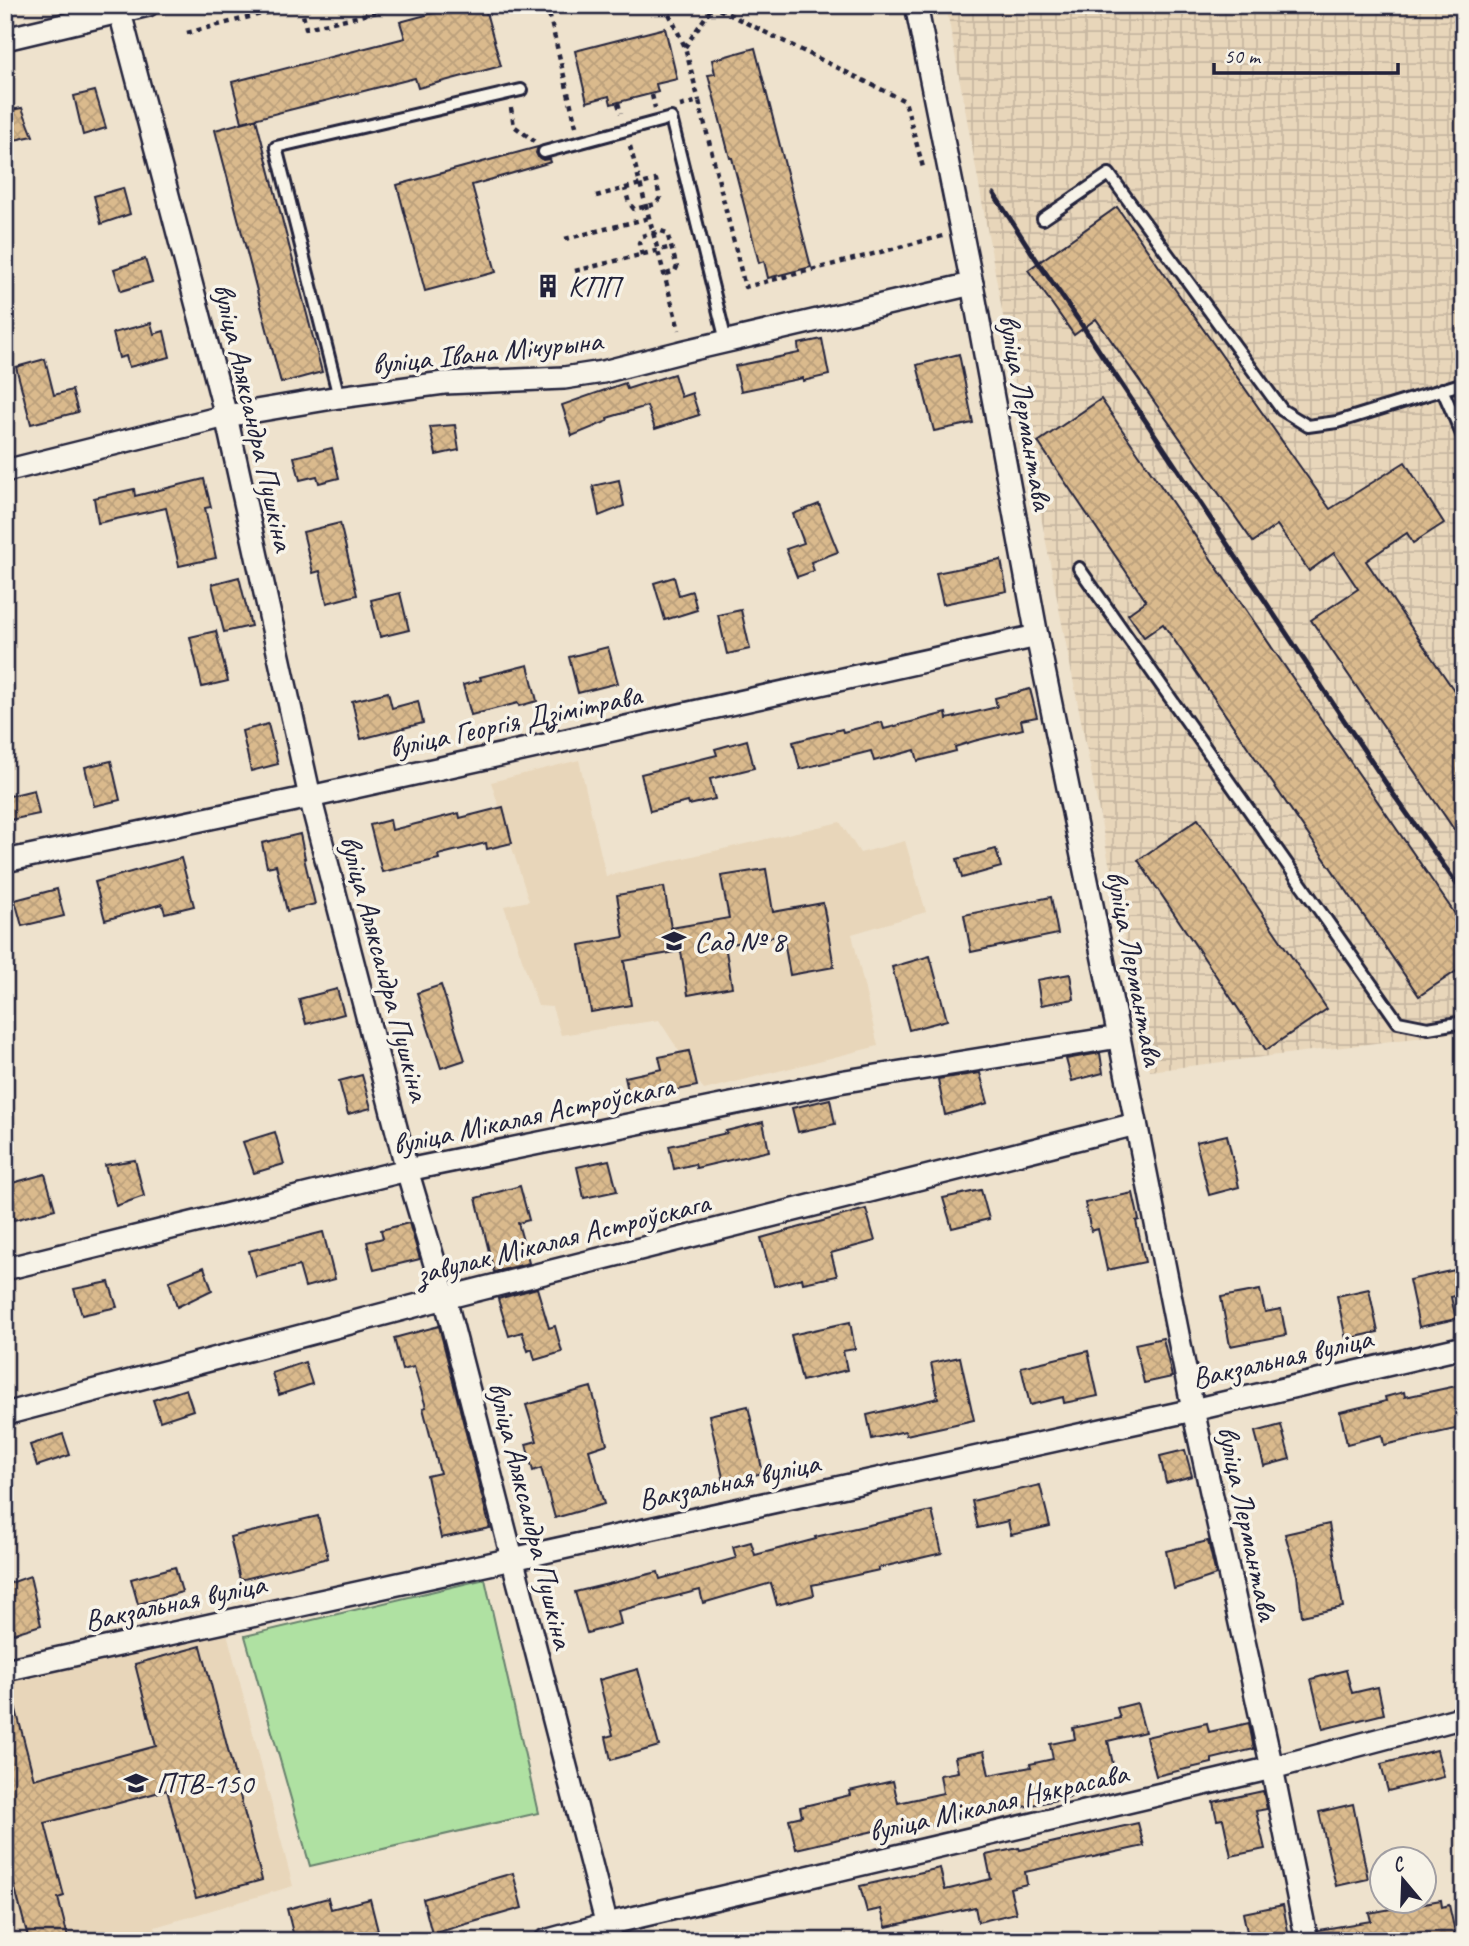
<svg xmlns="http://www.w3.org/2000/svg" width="1469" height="1946" font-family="Caveat,sans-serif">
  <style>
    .built { fill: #e8d6ba }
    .industrial { fill: url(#industrial-grid) }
    .grass { fill: #afe1a2; stroke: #68826e; stroke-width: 2 }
    .building { fill: url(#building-cross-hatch); stroke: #22223b; stroke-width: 2 }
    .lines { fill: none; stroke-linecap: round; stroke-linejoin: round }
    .lane-casing { stroke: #22223b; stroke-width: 16 }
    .street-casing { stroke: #22223b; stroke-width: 26 }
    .path { stroke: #22223b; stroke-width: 4.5; stroke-dasharray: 5 5; stroke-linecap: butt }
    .lane { stroke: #f7f3e8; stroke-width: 10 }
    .street { stroke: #f7f3e8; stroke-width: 21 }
    .rail { stroke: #22223b; stroke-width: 5 }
    .labels { text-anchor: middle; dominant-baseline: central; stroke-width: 7; stroke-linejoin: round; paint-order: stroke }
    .poi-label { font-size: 30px; fill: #22223b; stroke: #f7f3e8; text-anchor: start }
    .street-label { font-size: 30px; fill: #22223b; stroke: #f7f3e8 }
  </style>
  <defs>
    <pattern id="industrial-grid" width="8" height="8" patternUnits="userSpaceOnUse" patternTransform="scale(1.75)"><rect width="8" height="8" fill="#e8d6ba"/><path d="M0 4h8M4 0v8" fill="none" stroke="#c7b7a1"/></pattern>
    <pattern id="building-cross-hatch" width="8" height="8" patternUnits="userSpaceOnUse" patternTransform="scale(1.75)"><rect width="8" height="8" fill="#daba8d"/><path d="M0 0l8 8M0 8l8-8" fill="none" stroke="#bba07b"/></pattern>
  </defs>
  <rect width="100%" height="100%" fill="#eee2cd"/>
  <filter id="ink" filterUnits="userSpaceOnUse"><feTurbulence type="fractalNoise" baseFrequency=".0143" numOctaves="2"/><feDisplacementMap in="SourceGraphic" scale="14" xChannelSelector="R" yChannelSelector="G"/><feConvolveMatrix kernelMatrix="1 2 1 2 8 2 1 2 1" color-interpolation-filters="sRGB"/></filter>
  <g filter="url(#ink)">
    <g class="built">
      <polygon points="579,760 606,876 840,822 860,853 905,841 926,912 852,934 878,1046 704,1090 659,1020 561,1035 552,1007 538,1006 504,906 529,901 491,782"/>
      <polygon points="227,1633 293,1886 155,1927 159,1941 5,1941 5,1680"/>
    </g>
    <polygon class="industrial" points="946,5 1464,5 1464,1032 1150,1071 1024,430"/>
    <polygon class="grass" points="485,1579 538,1813 310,1866 245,1636"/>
    <g class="building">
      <polygon points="463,5 484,5 501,66 418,88 415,78 242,122 232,82 405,38 400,22"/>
      <polygon points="665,28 677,79 656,84 658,92 611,104 609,96 587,102 575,51"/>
      <polygon points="755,48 811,267 768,278 764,261 759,263 732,158 730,158 708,75 715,74 712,60"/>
      <polygon points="95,91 106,128 83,135 74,96"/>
      <polygon points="22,108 33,136 5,142 5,111"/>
      <polygon points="256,119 322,372 281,383 215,130"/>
      <polygon points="538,147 536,153 538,157 543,160 550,159 551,162 472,185 496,272 425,291 397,185"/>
      <polygon points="123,188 130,214 101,224 94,196"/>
      <polygon points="1117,207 1330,509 1405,462 1444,523 1413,543 1407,533 1366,561 1464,705 1464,844 1311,620 1358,589 1334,553 1309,571 1277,525 1253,542 1096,319 1074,335 1028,270"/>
      <polygon points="145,259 152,282 121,291 114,269"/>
      <polygon points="151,323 154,334 164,331 170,357 129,367 126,356 119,358 113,333"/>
      <polygon points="822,339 829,375 803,381 803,378 741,391 735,366 799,353 798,344"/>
      <polygon points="959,354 973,423 934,431 917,365"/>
      <polygon points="45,359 54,395 72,390 78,412 31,424 16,367"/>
      <polygon points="674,374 681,397 692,393 699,415 655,429 647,406 607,418 608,421 572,436 562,405 625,383 627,389"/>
      <polygon points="1101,399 1464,927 1464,966 1419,996 1163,624 1144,637 1128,614 1146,601 1038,442"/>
      <polygon points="455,425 459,450 436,455 430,427"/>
      <polygon points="332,448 339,478 319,483 317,476 300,480 294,457"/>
      <polygon points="204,479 211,507 205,508 216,558 179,566 166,508 98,523 94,498 134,489 135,496"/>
      <polygon points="619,480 624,506 599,516 593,486"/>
      <polygon points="819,504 838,552 811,562 814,571 797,577 786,549 804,543 793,514"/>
      <polygon points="340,523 357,595 327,603 320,571 313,573 303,532"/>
      <polygon points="1001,560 1007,591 943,604 936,573"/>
      <polygon points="239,577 251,626 224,632 212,584"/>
      <polygon points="674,577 679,595 692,591 697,610 665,620 654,583"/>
      <polygon points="400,593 409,630 380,637 371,600"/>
      <polygon points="741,610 750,649 727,654 718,615"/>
      <polygon points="216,631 228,681 202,687 190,637"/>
      <polygon points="608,647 618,683 578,693 569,657"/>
      <polygon points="528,665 537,701 519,706 518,703 471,715 463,685 481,680 480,677"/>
      <polygon points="1030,689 1037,717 1021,720 1023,729 974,741 955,747 956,751 918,761 915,750 874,761 871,751 800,769 793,742 842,729 843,732 882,722 884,729 946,713 947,719 997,707 995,698"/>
      <polygon points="388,692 392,708 418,701 423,723 361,739 352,701"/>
      <polygon points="268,724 278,764 251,771 242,731"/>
      <polygon points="747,740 754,768 710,779 715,799 689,805 688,802 650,811 641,774 717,755 715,749"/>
      <polygon points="111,761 120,800 94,806 85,767"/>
      <polygon points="34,790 39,814 5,821 5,797"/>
      <polygon points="503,807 512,843 487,849 486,843 438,855 439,859 382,872 370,825 390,820 392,830 459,813 460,818"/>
      <polygon points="1198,819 1327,1009 1266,1050 1138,860"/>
      <polygon points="300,834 305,858 304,858 315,904 287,911 276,865 267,867 262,843"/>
      <polygon points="996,849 1001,867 962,878 957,859"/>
      <polygon points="181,858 194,906 165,913 162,904 105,920 95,882"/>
      <polygon points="766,869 773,912 823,903 834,967 790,975 783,935 725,945 732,987 688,995 681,951 624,961 631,1005 591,1012 580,945 624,937 617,895 664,887 671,928 729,918 721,876"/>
      <polygon points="57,889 64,916 22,926 15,900"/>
      <polygon points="1051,897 1058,934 971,952 964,915"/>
      <polygon points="930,956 947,1020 909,1030 892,967"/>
      <polygon points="1070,974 1074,999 1041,1005 1037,980"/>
      <polygon points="441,985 465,1060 441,1068 417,993"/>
      <polygon points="337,989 344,1014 306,1024 299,999"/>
      <polygon points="689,1051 697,1086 630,1100 625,1077 662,1069 659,1057"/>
      <polygon points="1100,1053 1103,1073 1072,1081 1066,1059"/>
      <polygon points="980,1073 988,1103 945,1115 938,1079"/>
      <polygon points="362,1075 371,1108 348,1114 339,1081"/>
      <polygon points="830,1099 835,1124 798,1132 792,1108"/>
      <polygon points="763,1122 769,1151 696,1168 695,1164 674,1169 669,1146 727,1133 726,1131"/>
      <polygon points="275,1132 284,1164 254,1173 243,1142"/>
      <polygon points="1227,1135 1239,1187 1209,1195 1196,1142"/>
      <polygon points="135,1160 144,1196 116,1206 105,1165"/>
      <polygon points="609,1160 617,1191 584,1198 577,1167"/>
      <polygon points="45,1174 55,1209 14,1220 5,1185"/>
      <polygon points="520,1186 529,1220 518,1223 529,1263 494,1272 476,1198"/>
      <polygon points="981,1190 989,1219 952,1228 943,1198"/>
      <polygon points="1133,1193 1139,1220 1136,1221 1145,1262 1107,1270 1098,1229 1091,1231 1085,1203"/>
      <polygon points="866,1209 875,1241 831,1253 837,1276 803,1283 802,1278 774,1286 761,1238"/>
      <polygon points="409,1223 420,1259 374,1270 367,1242 383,1238 381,1230"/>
      <polygon points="323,1232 335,1279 305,1287 299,1266 256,1277 249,1251"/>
      <polygon points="204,1267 212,1290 177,1307 169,1281"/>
      <polygon points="1464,1268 1464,1294 1451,1297 1456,1319 1419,1327 1409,1280"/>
      <polygon points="109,1282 117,1307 82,1315 74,1289"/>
      <polygon points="537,1288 549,1328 555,1326 562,1352 535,1360 532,1349 528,1351 522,1332 509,1336 498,1299"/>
      <polygon points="1369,1289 1378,1332 1346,1339 1337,1296"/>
      <polygon points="1260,1290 1265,1312 1281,1309 1286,1335 1230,1346 1221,1297"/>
      <polygon points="850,1322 855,1349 843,1351 847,1370 802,1381 791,1335"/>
      <polygon points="439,1326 490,1528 441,1538 427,1476 440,1473 423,1408 426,1407 414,1367 402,1370 394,1338"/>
      <polygon points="1163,1338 1172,1377 1144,1383 1135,1344"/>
      <polygon points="1088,1351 1098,1396 1064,1403 1063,1397 1030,1405 1021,1367"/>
      <polygon points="960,1357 974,1420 906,1435 905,1431 872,1439 867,1415 938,1398 931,1363"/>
      <polygon points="305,1362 312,1384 279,1395 272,1373"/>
      <polygon points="1461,1385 1464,1398 1464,1427 1384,1445 1382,1435 1347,1444 1340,1412 1386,1401 1385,1397 1404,1392 1405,1397"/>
      <polygon points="591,1387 607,1444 589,1450 604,1504 555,1518 541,1468 533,1471 526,1444 537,1441 526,1405"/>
      <polygon points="186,1389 193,1410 160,1421 153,1400"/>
      <polygon points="748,1406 763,1473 724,1482 709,1415"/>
      <polygon points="1281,1425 1290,1459 1264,1466 1255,1432"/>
      <polygon points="63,1434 70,1455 37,1466 30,1445"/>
      <polygon points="1185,1450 1192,1476 1166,1483 1160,1456"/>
      <polygon points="1040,1485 1050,1526 1011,1535 1008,1521 978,1528 972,1501"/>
      <polygon points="932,1511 942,1553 878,1568 879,1570 812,1585 814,1595 777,1605 771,1583 703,1603 700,1590 618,1611 621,1624 587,1633 586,1630 575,1592 658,1572 660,1579 736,1558 733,1547 751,1542 755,1555 816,1539 815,1537"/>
      <polygon points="318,1516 328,1558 240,1580 230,1537"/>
      <polygon points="1329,1524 1343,1607 1302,1616 1297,1575 1285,1534"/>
      <polygon points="1208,1541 1216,1575 1174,1589 1166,1551"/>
      <polygon points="175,1567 182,1592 138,1604 131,1579"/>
      <polygon points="30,1576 41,1625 5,1636 5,1585"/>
      <polygon points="201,1646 262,1880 196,1898 167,1790 45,1823 64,1896 58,1898 69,1941 29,1941 5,1851 5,1695 12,1694 34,1779 156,1746 135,1664"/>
      <polygon points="638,1669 659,1746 611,1760 606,1737 613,1735 599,1680"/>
      <polygon points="1346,1670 1352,1693 1378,1687 1384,1714 1323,1729 1311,1679"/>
      <polygon points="1137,1703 1145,1732 1108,1741 1116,1778 1071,1787 1073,1796 1056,1800 999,1812 998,1808 934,1820 935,1825 915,1829 913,1822 796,1849 789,1819 802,1816 800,1807 850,1795 849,1791 893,1781 898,1803 943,1793 940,1775 958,1772 955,1757 984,1751 989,1775 1031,1767 1030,1764 1053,1759 1050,1744 1075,1739 1073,1728 1120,1718 1117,1708"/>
      <polygon points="1207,1723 1209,1732 1249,1723 1254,1749 1212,1759 1212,1763 1156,1776 1146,1737"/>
      <polygon points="1437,1750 1444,1777 1388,1791 1381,1764"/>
      <polygon points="1263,1791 1267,1809 1256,1811 1265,1849 1231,1856 1223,1819 1217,1820 1213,1802"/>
      <polygon points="1353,1804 1368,1879 1336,1886 1319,1812"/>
      <polygon points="1138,1823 1144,1846 1025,1872 1027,1884 1010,1888 1016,1913 978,1922 975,1907 886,1927 881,1909 867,1912 860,1886 940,1868 945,1890 991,1879 986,1855 1019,1848 1020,1850"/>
      <polygon points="513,1873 522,1908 432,1934 423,1899"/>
      <polygon points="328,1898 331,1909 370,1899 378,1931 356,1937 355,1934 329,1941 295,1941 287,1909"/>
      <polygon points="1441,1900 1442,1907 1449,1905 1457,1941 1320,1941 1318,1930 1371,1921 1369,1913"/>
      <polygon points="1283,1905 1290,1941 1249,1941 1243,1913"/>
    </g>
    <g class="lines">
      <g class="lane-casing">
        <g id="lane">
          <polyline points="544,152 671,118 726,341"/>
          <polyline points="1043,219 1109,174 1282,410 1308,426 1337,422 1464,383"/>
          <polyline points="1442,389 1464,439"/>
          <polyline points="339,397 276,147 521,90"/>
          <polyline points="1079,568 1398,1022 1428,1028 1464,1022"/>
        </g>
      </g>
      <g class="street-casing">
        <g id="street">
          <polyline points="118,5 226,416 310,797 407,1170 445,1298 611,1941"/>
          <polyline points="916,5 972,284 1037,636 1119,1037 1193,1410 1272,1768 1307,1941"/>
          <polyline points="5,39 148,5"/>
          <polyline points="5,471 226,416 339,397 444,383 564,378 603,372 685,351 972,284"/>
          <polyline points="5,861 310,797 1037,636"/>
          <polyline points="5,1269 407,1170 839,1082 1119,1037"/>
          <polyline points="5,1414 445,1298 1136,1124"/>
          <polyline points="5,1670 1193,1410 1464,1347"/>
          <polyline points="545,1941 607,1924 1272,1768 1464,1717"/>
        </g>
      </g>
      <g class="path">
        <polyline points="276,5 277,10 301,5 306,28 408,5"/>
        <polyline points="547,5 576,126"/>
        <polyline points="665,5 685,47 699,101"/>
        <polyline points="710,5 905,101 924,171"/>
        <polyline points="187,33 277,10"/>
        <polyline points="685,47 713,6"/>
        <polyline points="652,95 655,108"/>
        <polyline points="618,103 621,113"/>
        <polyline points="680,106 699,101 745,287 943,236"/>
        <polyline points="511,108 514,126 534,141"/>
        <polyline points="630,146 679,330"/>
        <polyline points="596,196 656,180 660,198 656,204 634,209 629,203 625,189"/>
        <polyline points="565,239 649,218"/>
        <polyline points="642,255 639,243 642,236 661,231 667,233 677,267 675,271 664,275"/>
        <polyline points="575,271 672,247"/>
      </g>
      <use href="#lane" class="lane"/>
      <use href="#street" class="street"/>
      <polyline class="rail" points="994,194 1038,262 1084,328 1391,791 1464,894"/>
    </g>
  </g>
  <defs>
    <g id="building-bare" transform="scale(1.89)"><path d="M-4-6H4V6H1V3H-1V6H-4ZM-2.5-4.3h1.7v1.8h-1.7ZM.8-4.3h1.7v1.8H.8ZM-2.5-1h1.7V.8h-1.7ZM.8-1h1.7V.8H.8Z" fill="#22223b" stroke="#f7f3e8" stroke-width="2.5" paint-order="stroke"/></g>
    <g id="school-bare" transform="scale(1.89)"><path d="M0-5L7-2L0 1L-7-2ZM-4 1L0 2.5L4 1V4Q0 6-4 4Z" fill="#22223b" stroke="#f7f3e8" stroke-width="2.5" paint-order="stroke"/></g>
    <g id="university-bare" transform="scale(1.89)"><path d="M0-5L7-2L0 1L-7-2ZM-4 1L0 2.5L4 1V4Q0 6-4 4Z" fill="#22223b" stroke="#f7f3e8" stroke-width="2.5" paint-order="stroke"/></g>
  </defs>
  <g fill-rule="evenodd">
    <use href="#building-bare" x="548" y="286"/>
    <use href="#school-bare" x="674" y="941"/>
    <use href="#university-bare" x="136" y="1783"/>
  </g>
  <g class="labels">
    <g class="poi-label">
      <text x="568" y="286">КПП</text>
      <text x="694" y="941">Сад № 8</text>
      <text x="156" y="1783">ПТВ-150</text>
    </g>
    <g class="street-label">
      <text transform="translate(487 352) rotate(-6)">вуліца Івана Мічурына</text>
      <text transform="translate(1026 412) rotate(80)">вуліца Лермантава</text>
      <text transform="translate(254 417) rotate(77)">вуліца Аляксандра Пушкіна</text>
      <text transform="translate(515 721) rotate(-12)">вуліца Георгія Дзімітрава</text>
      <text transform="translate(385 968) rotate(75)">вуліца Аляксандра Пушкіна</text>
      <text transform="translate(1135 968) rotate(79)">вуліца Лермантава</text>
      <text transform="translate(533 1115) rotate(-12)">вуліца Мікалая Астроўскага</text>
      <text transform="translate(563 1238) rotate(-14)">завулак Мікалая Астроўскага</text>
      <text transform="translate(1282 1358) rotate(-13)">Вакзальная вуліца</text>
      <text transform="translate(729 1481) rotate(-12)">Вакзальная вуліца</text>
      <text transform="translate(531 1515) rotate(76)">вуліца Аляксандра Пушкіна</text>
      <text transform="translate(1248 1523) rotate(78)">вуліца Лермантава</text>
      <text transform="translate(175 1602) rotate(-12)">Вакзальная вуліца</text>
      <text transform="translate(998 1802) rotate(-13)">вуліца Мікалая Някрасава</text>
    </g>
  </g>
  <rect width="1469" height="1946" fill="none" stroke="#f7f3e8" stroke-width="28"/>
  <rect x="14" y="14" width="1441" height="1918" fill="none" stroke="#22223b" stroke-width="2.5" filter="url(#ink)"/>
  <g transform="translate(1403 1880) rotate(341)"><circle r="33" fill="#f7f3e8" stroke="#a29fa3" stroke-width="2"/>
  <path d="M0-5L12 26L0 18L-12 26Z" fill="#22223b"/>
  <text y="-10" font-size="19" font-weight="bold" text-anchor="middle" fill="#22223b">С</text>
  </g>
  <path d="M1214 63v10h184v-10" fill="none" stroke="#22223b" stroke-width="3.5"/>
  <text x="1224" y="63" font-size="21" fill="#22223b" stroke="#f7f3e8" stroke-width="5" paint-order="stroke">50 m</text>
</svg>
